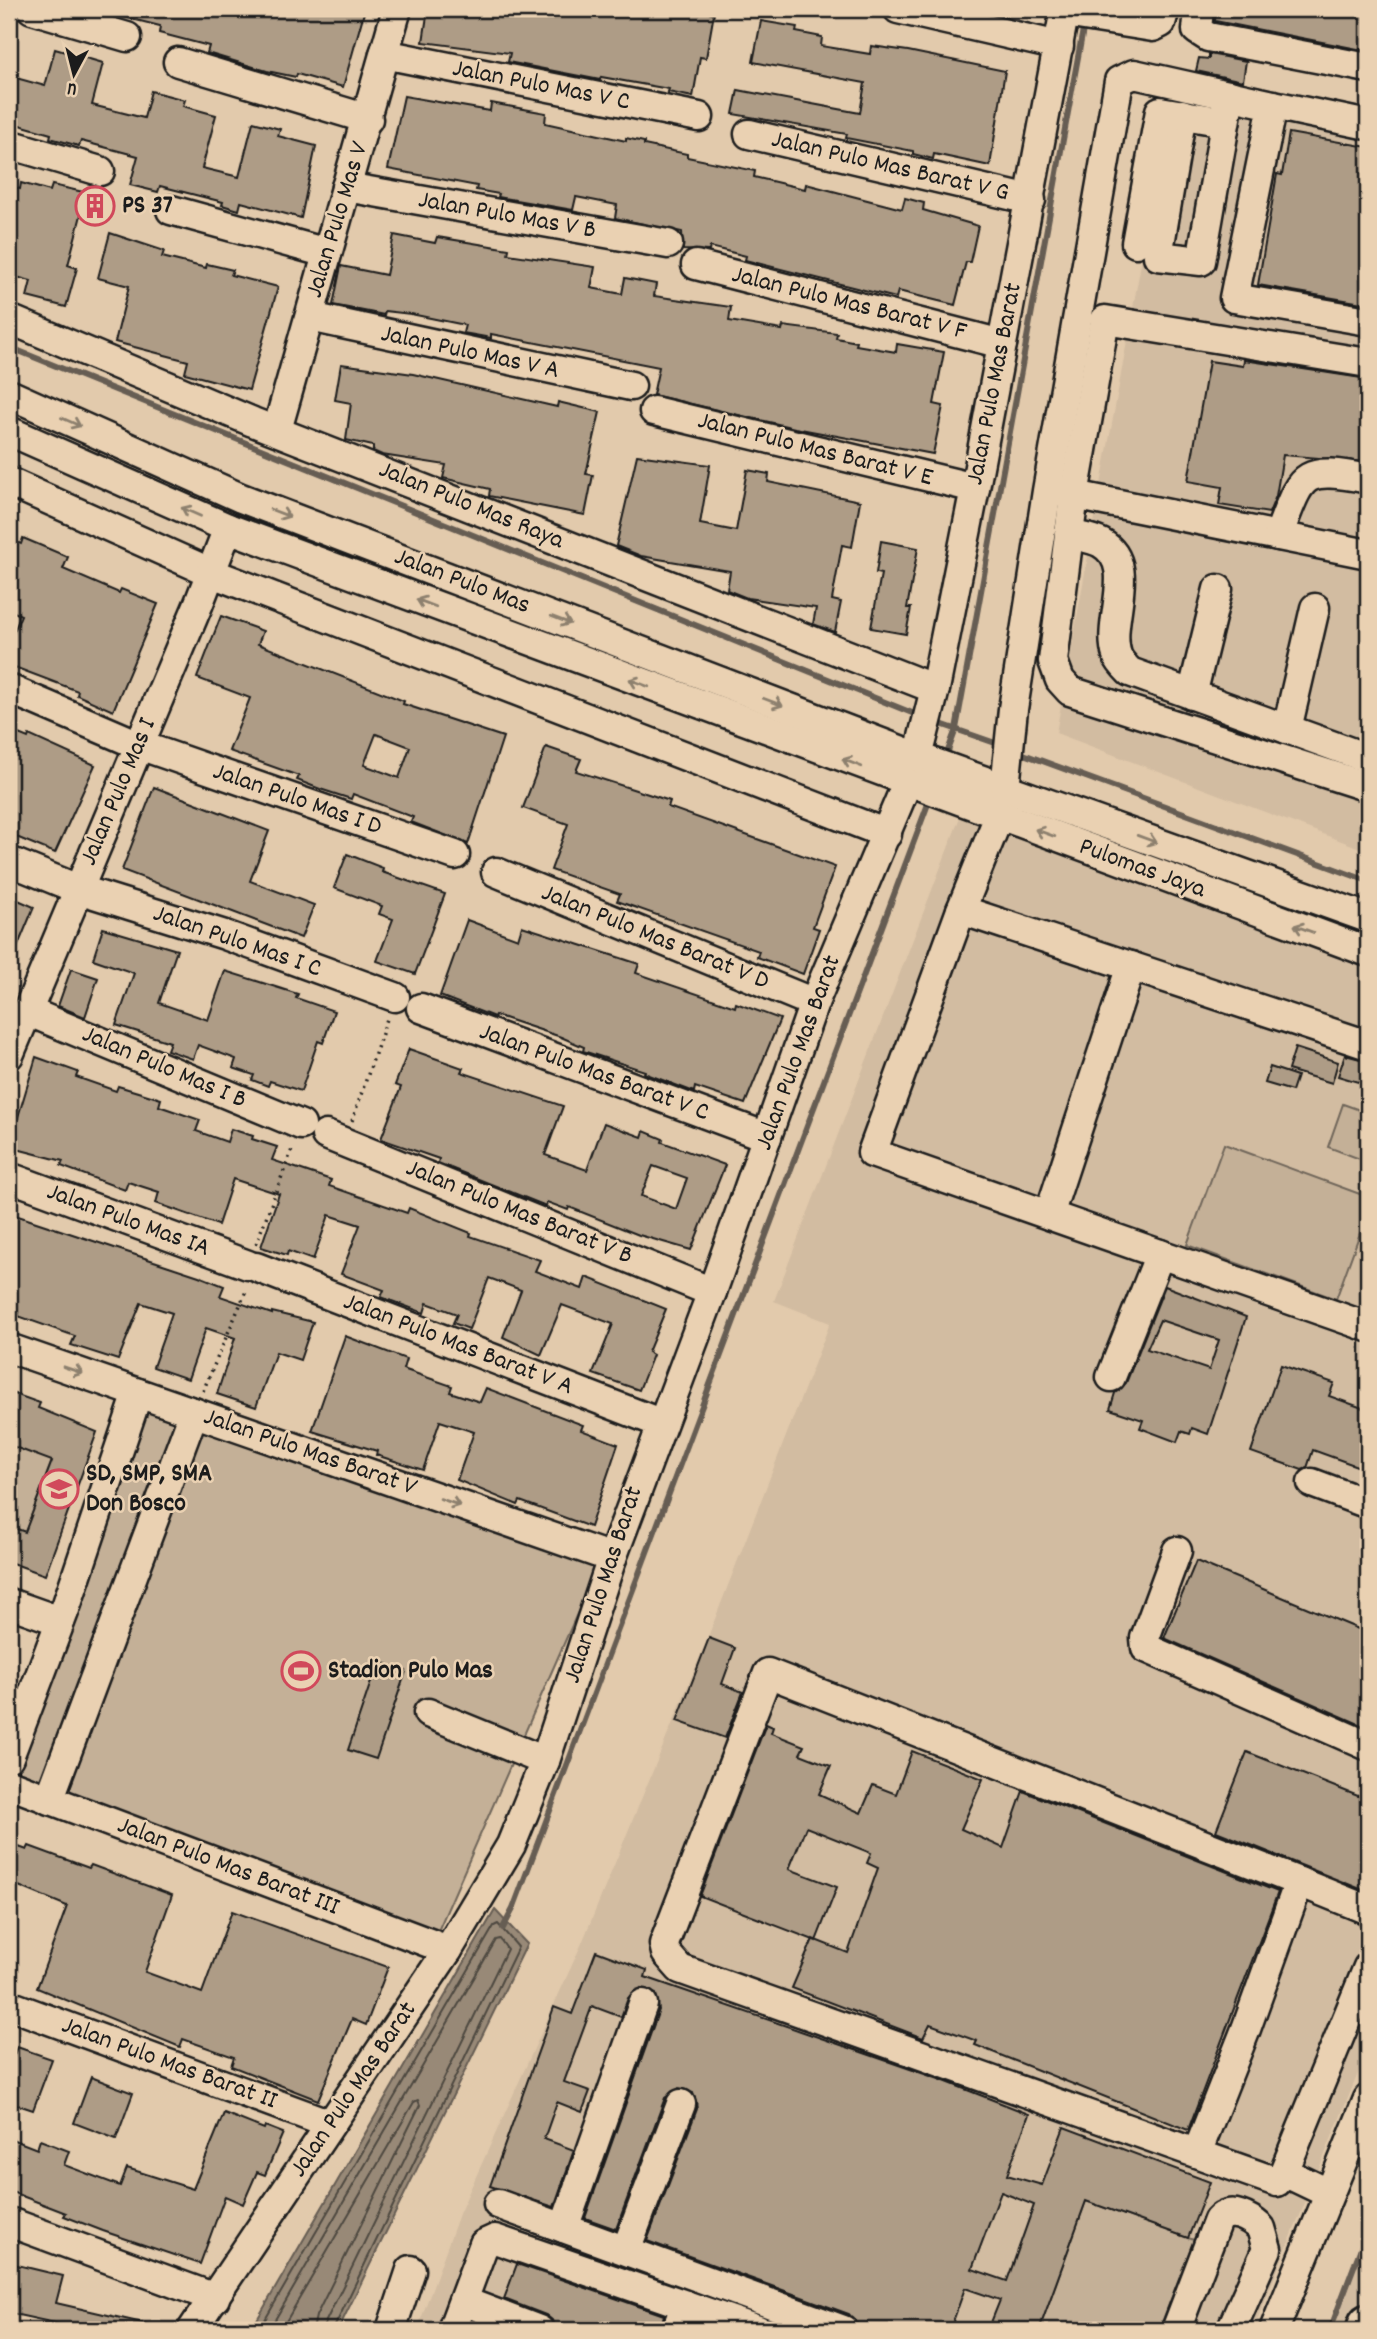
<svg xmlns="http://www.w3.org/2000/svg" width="1377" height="2339" font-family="Dekko,sans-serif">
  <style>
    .built { fill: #d2bca1 }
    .green { fill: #c4b097; stroke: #70665a; stroke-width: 2 }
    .water { fill: #988977; stroke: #665d53; stroke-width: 2 }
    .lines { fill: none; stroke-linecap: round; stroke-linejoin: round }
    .shore { stroke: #4e4840; stroke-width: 2 }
    .stream { stroke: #665d53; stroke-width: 6 }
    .building { fill: #ae9c86; stroke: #1c1c1c; stroke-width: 2; fill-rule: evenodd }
    .minor-casing { stroke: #1c1c1c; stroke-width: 33 }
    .highway-casing { stroke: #1c1c1c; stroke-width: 44 }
    .path { stroke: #1c1c1c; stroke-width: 3.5; stroke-dasharray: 2 5; stroke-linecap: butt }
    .minor { stroke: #ead1b2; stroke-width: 28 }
    .highway { stroke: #ead1b2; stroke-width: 38 }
    .oneway { stroke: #8d806e }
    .labels { text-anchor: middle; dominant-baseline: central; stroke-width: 5; stroke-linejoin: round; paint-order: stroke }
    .street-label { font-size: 26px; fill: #1c1c1c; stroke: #ead1b2 }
    .poi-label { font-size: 26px; font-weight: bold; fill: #1c1c1c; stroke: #ead1b2; text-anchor: start }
  </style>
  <rect width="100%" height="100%" fill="#e2caac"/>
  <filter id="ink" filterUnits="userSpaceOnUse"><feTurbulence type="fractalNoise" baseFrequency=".0143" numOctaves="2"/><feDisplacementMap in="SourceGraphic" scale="14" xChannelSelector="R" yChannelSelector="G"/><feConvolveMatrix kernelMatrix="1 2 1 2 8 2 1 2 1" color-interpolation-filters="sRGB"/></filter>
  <g filter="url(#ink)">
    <g class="built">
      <polygon points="1175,76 1368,111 1368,851 1056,733"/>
      <polygon points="960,817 1368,965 1368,2049 1253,2330 417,2330 459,2214 582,1943 708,1637 830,1323 774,1301"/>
      <polygon points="1368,2229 1368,2330 1330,2330"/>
    </g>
    <g class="green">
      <polygon points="1343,1104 1368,1113 1368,1162 1328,1147"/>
      <polygon points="1224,1144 1368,1197 1368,1211 1336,1299 1187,1245"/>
      <polygon points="146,1411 598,1566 438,1931 13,1776"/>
      <polygon points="9,1445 24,1450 57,1447 25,1532 9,1526"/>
      <polygon points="1086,2201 1194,2240 1159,2330 1039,2330"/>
    </g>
    <polygon class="water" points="495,1910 527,1944 338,2330 251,2330"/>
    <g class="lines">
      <g class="shore">
        <polyline points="259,2330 494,1926 498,1924 518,1947 333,2330"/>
        <polyline points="269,2330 496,1940 500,1939 507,1949 326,2321 324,2330"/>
        <polyline points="281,2330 414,2102 418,2100 420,2105 316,2316 313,2330"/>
      </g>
      <g class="stream">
        <polyline points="9,347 922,717"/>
        <polyline points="935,722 1001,745"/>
        <polyline points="1018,752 1368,881"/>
        <polyline points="945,759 956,729 1084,24"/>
        <polyline points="503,1928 513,1909 931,796"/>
        <polyline points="1330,2330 1368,2229"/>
      </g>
    </g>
    <g class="building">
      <polygon points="116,9 365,9 343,87 297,74 296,77 267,71 207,53 209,46 159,33 160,26 116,15"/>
      <polygon points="428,9 687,9 714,13 706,58 700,57 693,97 668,92 669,89 601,77 600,80 508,62 510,53 423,42"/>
      <polygon points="1216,9 1368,9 1368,51 1215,21"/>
      <polygon points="761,21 797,27 796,32 822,37 821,46 870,54 871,46 908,51 1005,71 990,166 934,154 933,159 913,154 913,151 846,138 847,134 733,114 738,90 860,113 865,83 753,62"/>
      <polygon points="55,49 103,63 92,105 144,118 151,91 185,100 183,106 216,115 202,168 239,177 253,122 280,129 278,136 316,146 301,218 241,202 239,210 222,205 223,202 160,186 158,192 130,185 138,156 81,141 79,146 50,138 51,134 9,122 9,76 45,86"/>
      <polygon points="1209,54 1246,61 1243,81 1196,71 1199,58 1209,59"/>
      <polygon points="404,96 490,111 491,103 546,113 545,123 626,141 626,138 644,142 644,145 687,154 687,157 755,171 754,177 805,189 806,184 902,209 905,198 924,203 923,210 978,226 970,262 966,262 955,305 898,291 896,298 745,260 746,256 710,247 709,251 683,250 682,232 615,218 617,205 576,197 573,210 498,197 499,194 476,190 477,186 388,169"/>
      <polygon points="1289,133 1368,147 1368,304 1258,285 1277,174 1282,175"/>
      <polygon points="21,183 50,191 52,185 101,196 97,218 81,215 68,265 77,268 66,307 27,297 31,281 9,275 9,186 20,189"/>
      <polygon points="110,233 164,251 162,257 206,268 207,264 233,270 231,275 278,287 249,390 185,373 188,361 115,342 129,286 98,278"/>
      <polygon points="394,235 435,243 437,237 509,249 508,254 595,267 591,288 622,294 625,278 656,284 654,296 731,307 729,321 782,330 783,326 837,333 836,338 857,342 856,345 896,352 897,344 944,352 934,404 943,406 933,454 795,428 653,395 659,367 491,334 491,338 480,336 463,333 465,325 411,314 385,311 384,315 333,305 341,266 386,275"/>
      <polygon points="1244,360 1368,379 1368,462 1283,455 1276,496 1269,513 1219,505 1222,487 1188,481 1209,361 1243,366"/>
      <polygon points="341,364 413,374 557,407 558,402 600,412 586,474 593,475 585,515 489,496 490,489 443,478 446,465 382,455 373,451 373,446 346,440 351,403 335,400"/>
      <polygon points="637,455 710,465 700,524 736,531 747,470 769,474 768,482 860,501 852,547 842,545 832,600 841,602 835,632 813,624 816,608 747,598 727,590 730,571 641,556 616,546"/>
      <polygon points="23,538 68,557 63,569 119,593 121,589 158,604 113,711 77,695 78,691 9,665 9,643 21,615 9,610 9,539 21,544"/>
      <polygon points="881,541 918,548 907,608 911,608 906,634 871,628 881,574 876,573"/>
      <path d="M221 616 263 631 258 644 404 701 403 704 503 737 468 844 411 822 413 817 353 794 351 799 320 789 297 780 299 776 229 751 250 698 197 678ZM376 734 410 747 399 778 364 765Z"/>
      <polygon points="9,730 28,738 29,735 95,765 55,853 9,834"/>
      <polygon points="546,747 581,759 576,771 670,801 668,807 835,867 813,927 819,929 803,974 757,957 759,951 617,901 620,894 551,870 568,824 523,808"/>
      <polygon points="154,787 269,831 250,881 314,905 301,938 122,870"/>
      <polygon points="347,854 383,868 382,872 445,894 415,974 377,961 393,919 379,914 382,906 334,888"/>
      <polygon points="9,896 34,907 9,967"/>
      <polygon points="467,920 518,939 522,926 639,964 636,973 735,1007 736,1003 780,1019 745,1104 695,1087 694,1092 644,1073 645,1071 583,1051 584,1047 561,1037 495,1015 494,1017 440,996"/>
      <polygon points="103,928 177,950 159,1003 208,1020 225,971 298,994 296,998 334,1011 323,1043 318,1041 301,1091 270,1081 268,1086 252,1080 254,1075 233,1068 236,1059 198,1045 193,1059 167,1050 170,1042 116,1025 134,973 93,959"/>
      <polygon points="71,969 98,978 85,1017 58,1006"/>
      <polygon points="1295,1048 1338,1062 1332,1083 1288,1070"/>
      <path d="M409 1049 463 1068 461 1072 563 1106 545 1155 587 1170 604 1123 642 1137 644 1131 663 1139 662 1142 725 1165 691 1250 639 1235 569 1207 568 1210 547 1202 546 1206 438 1163 439 1159 381 1139 401 1087 395 1085ZM653 1166 687 1178 676 1209 641 1196Z"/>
      <polygon points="1345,1055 1368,1061 1368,1085 1338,1076"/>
      <polygon points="36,1057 78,1072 76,1077 116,1091 118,1086 161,1099 159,1106 200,1120 196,1131 227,1142 231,1129 253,1136 252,1139 277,1147 272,1160 331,1180 329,1186 407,1213 409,1208 471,1233 470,1236 540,1260 535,1271 582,1289 586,1277 666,1309 648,1352 653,1355 639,1390 593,1374 613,1324 562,1305 541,1355 503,1337 521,1290 489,1278 469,1329 453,1323 457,1314 427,1303 424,1313 381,1297 384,1290 341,1274 360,1225 329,1215 313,1260 288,1251 287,1255 261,1247 279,1194 233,1179 218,1225 156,1203 159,1192 128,1182 125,1190 61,1166 63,1161 9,1147"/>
      <polygon points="1270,1067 1297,1076 1292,1091 1265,1083"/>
      <polygon points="9,1213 199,1276 224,1286 220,1296 272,1314 272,1312 313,1322 300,1360 276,1352 256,1407 217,1394 235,1338 206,1328 188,1379 153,1367 172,1313 141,1303 118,1360 71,1345 75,1336 18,1316 19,1313 9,1309"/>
      <path d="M1165 1286 1246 1317 1208 1434 1192 1428 1190 1434 1181 1431 1177 1442 1140 1428 1143 1420 1110 1409 1115 1393 1126 1383ZM1160 1320 1219 1340 1209 1370 1147 1349Z"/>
      <polygon points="345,1336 406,1359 403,1369 452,1386 450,1392 480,1402 486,1388 583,1425 581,1430 618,1444 590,1527 520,1501 518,1505 457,1480 474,1432 440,1421 423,1470 376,1455 377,1451 312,1431"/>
      <polygon points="1281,1365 1334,1383 1329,1396 1368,1410 1368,1470 1313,1450 1307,1468 1302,1470 1251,1452"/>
      <polygon points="9,1392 40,1403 38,1408 97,1432 45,1575 9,1562 9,1526 25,1532 52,1461 9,1445"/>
      <polygon points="1196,1561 1368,1633 1368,1728 1164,1638"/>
      <polygon points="709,1638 735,1648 722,1684 743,1692 725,1738 677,1721"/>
      <polygon points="378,1661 406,1671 376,1759 348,1750"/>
      <polygon points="766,1724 773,1727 771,1733 804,1746 800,1754 831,1766 819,1794 861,1813 873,1785 896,1794 912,1751 983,1779 961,1829 1003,1848 1023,1791 1278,1892 1188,2130 975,2045 977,2041 930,2024 923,2038 792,1988 813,1939 848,1953 878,1868 867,1863 871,1853 806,1827 789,1869 837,1887 816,1941 700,1896"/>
      <polygon points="1247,1752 1368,1800 1368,1892 1216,1831"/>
      <polygon points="13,1845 27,1850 29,1846 89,1868 91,1865 172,1895 145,1972 202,1993 232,1911 388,1967 366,2025 352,2019 318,2100 231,2066 234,2057 183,2039 180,2047 37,1988 67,1906 9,1882 9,1855"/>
      <path d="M596 1951 647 1970 645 1977 939 2079 1029 2114 1007 2175 1042 2185 1064 2127 1210 2182 1188 2238 1086 2201 1039 2330H988L1000 2300 965 2288 950 2330H870L859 2326 849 2314 647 2241 697 2109 693 2093 679 2088 665 2098 616 2229 585 2218 659 2010 656 1994 641 1988 628 1998 621 2017 592 2006 564 2082 590 2091 582 2112 557 2102 544 2139 574 2150 554 2207 490 2186 554 2007 572 2014ZM1001 2192 1034 2205 1007 2281 972 2269Z"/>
      <polygon points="17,2047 52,2059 33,2110 9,2102 9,2069"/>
      <polygon points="91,2077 133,2093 116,2139 74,2123"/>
      <polygon points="224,2113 264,2129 265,2126 283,2133 265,2175 257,2172 243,2204 225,2196 200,2264 103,2231 64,2216 66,2213 9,2191 9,2138 37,2149 40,2140 69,2151 64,2165 120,2186 127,2168 193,2189"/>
      <polygon points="9,2263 63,2276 56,2303 147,2324 146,2330 63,2330 64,2325 9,2313"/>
      <polygon points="517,2264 664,2315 660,2330 555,2330 552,2320 546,2315 504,2299"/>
    </g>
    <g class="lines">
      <g class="minor-casing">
        <g id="minor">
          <polyline points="32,9 127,37"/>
          <polyline points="898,9 1059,46"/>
          <polyline points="1199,9 1197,30 1208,37 1368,68"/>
          <polyline points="1065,13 1153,27 1161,23 1165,9"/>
          <polyline points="384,54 699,117"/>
          <polyline points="178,62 368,119"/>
          <polyline points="1273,105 1368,125"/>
          <polyline points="1182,114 1158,256 1201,261 1230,95"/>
          <polyline points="749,134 1031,200"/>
          <polyline points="9,144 100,171"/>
          <polyline points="346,187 668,244"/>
          <polyline points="171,210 327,253"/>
          <polyline points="1136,243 1160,111 1225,122"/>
          <polyline points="696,265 1002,344"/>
          <polyline points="310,317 631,386"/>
          <polyline points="9,319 253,422 935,689"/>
          <polyline points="1368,363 1105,320 1074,495 1368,554"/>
          <polyline points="9,394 241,498 918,757 1368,918"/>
          <polyline points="654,411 975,488"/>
          <polyline points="277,430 397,9"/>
          <polyline points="9,431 228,528 1368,952"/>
          <polyline points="9,482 212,573 887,834"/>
          <polyline points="1058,492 1074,495 1053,661 1060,680 1070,691 1368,787"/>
          <path d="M1069 534C1079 537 1092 538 1101 543 1140 565 1105 621 1117 655 1119 661 1125 667 1130 672L1364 757 1368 755"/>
          <path d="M1278 536C1302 475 1299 465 1368 479"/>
          <polyline points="9,689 139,745 455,855"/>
          <polyline points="1192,695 1218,589"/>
          <polyline points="1287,729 1315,608"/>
          <polyline points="918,757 935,689 975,488 1065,9"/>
          <polyline points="1005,788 1013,709 1047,491 1119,81 1134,74 1273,105 1234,298 1368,321"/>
          <polyline points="999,816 961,910 872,1153 1368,1327"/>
          <polyline points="9,861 78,889 225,935 395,997"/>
          <polyline points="496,872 814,1003"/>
          <polyline points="961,910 1368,1045"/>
          <polyline points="421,1008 767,1137"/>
          <polyline points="27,1011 301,1125"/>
          <polyline points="9,1055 199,603 228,528"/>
          <polyline points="326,1135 712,1292"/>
          <polyline points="9,1177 248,1265"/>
          <polyline points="1049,1215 1131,966"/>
          <polyline points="256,1267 660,1423"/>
          <polyline points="9,1348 612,1558"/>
          <polyline points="1111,1377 1160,1254"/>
          <polyline points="1312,1483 1368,1504"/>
          <polyline points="1177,1551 1145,1638 1146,1648 1368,1746"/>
          <polyline points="9,1603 60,1621"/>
          <polyline points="428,1713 545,1761"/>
          <polyline points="9,1757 67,1604 138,1393"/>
          <polyline points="9,1784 448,1950"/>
          <polyline points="49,1800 194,1412"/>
          <polyline points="1299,1882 768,1673 664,1944 666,1953 680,1969 1277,2182 1284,2172 1328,2193"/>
          <polyline points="9,2005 330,2124"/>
          <polyline points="1197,2153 1246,2029 1299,1882 1368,1910"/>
          <polyline points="1284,2172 1368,1967"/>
          <polyline points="498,2204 843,2330"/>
          <polyline points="9,2222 215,2298"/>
          <polyline points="564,2228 643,2004"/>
          <polyline points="626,2250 681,2104"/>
          <polyline points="463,2301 539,2330"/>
          <polyline points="192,2330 448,1950 511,1845 545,1761 612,1558 712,1292 814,1003 907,783"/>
          <polyline points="391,2330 411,2270"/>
          <polyline points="452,2330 484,2244 495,2239 758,2330"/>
          <polyline points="676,2330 686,2305"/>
          <path d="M1176 2330 1218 2220C1230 2206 1250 2218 1261 2228L1267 2249 1231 2330"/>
          <polyline points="1274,2330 1368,2099"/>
        </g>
      </g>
      <g class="highway-casing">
        <polyline id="highway" points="1366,2330 1368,2324"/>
      </g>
      <g class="path">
        <polyline points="352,1121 387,1019"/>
        <polyline points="256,1244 293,1147"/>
        <polyline points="203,1391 247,1289"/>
      </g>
      <use href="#minor" class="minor"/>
      <use href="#highway" class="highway"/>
    </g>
    <defs><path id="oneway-shaft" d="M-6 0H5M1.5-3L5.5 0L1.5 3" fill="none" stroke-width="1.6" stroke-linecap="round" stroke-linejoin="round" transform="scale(1.75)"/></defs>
    <g class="oneway">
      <use href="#oneway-shaft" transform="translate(71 422) rotate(24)"/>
      <use href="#oneway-shaft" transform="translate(191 512) rotate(-156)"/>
      <use href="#oneway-shaft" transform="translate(280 513) rotate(21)"/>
      <use href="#oneway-shaft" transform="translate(426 603) rotate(-159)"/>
      <use href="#oneway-shaft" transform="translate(561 620) rotate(21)"/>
      <use href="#oneway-shaft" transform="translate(639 683) rotate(-159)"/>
      <use href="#oneway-shaft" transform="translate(773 702) rotate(21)"/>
      <use href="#oneway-shaft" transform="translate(852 763) rotate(-159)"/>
      <use href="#oneway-shaft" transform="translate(1045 833) rotate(-160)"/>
      <use href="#oneway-shaft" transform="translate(1147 839) rotate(20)"/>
      <use href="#oneway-shaft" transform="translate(1304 929) rotate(-160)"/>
      <use href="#oneway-shaft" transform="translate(73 1370) rotate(19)"/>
      <use href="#oneway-shaft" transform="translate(450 1502) rotate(19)"/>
    </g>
  </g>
  <defs>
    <g id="building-ring" transform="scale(2.0125)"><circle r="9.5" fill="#ead1b2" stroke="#d1495b" stroke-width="1.5"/><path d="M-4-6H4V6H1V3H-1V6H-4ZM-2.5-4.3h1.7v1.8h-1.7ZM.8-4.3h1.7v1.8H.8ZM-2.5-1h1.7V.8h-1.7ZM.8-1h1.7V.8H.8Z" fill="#d1495b"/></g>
    <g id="school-ring" transform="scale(2.0125)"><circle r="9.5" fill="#ead1b2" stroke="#d1495b" stroke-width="1.5"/><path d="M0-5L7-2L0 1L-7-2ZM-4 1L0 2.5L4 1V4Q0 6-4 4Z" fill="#d1495b"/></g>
    <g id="stadium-ring" transform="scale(2.0125)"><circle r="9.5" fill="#ead1b2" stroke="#d1495b" stroke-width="1.5"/><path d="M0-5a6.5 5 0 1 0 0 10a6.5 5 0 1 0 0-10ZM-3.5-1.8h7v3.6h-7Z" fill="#d1495b"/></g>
  </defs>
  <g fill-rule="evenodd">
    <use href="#building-ring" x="95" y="206"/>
    <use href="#school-ring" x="59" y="1489"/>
    <use href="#stadium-ring" x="301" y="1671"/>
  </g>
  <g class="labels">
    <g class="street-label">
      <text transform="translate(541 86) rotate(11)">Jalan Pulo Mas V C</text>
      <text transform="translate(890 167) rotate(13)">Jalan Pulo Mas Barat V G</text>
      <text transform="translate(507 216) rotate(10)">Jalan Pulo Mas V B</text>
      <text transform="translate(338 220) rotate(-73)">Jalan Pulo Mas V</text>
      <text transform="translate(849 304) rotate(14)">Jalan Pulo Mas Barat V F</text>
      <text transform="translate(470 353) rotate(12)">Jalan Pulo Mas V A</text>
      <text transform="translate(995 384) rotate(-79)">Jalan Pulo Mas Barat</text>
      <text transform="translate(815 450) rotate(14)">Jalan Pulo Mas Barat V E</text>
      <text transform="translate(471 506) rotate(22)">Jalan Pulo Mas Raya</text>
      <text transform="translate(462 582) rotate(21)">Jalan Pulo Mas</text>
      <text transform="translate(119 792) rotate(-67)">Jalan Pulo Mas I</text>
      <text transform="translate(297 800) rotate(19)">Jalan Pulo Mas I D</text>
      <text transform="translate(1142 869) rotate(20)">Pulomas Jaya</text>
      <text transform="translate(655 938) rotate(22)">Jalan Pulo Mas Barat V D</text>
      <text transform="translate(237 942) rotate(19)">Jalan Pulo Mas I C</text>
      <text transform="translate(799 1053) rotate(-70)">Jalan Pulo Mas Barat</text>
      <text transform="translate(164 1068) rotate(23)">Jalan Pulo Mas I B</text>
      <text transform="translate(594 1073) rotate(20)">Jalan Pulo Mas Barat V C</text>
      <text transform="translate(519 1213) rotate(22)">Jalan Pulo Mas Barat V B</text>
      <text transform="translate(128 1221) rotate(20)">Jalan Pulo Mas IA</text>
      <text transform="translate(458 1345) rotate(21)">Jalan Pulo Mas Barat V A</text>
      <text transform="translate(310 1453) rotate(19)">Jalan Pulo Mas Barat V</text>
      <text transform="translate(604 1585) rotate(-72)">Jalan Pulo Mas Barat</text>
      <text transform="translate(228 1867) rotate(21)">Jalan Pulo Mas Barat III</text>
      <text transform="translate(169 2064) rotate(20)">Jalan Pulo Mas Barat II</text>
      <text transform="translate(354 2090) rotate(-56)">Jalan Pulo Mas Barat</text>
    </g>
    <g class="poi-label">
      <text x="122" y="206">PS 37</text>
      <text x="86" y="1474">SD, SMP, SMA<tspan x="86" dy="30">Don Bosco</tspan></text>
      <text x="328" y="1671">Stadion Pulo Mas</text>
    </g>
  </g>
  <rect width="1377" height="2339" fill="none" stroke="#ead1b2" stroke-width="35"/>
  <rect x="18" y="18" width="1342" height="2304" fill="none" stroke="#1c1c1c" stroke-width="2.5" filter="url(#ink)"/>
  <g transform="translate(74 74) rotate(187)" stroke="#ead1b2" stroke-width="5" paint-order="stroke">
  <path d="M0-5L12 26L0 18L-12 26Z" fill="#1c1c1c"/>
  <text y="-10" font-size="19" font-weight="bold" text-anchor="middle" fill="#1c1c1c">U</text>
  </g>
</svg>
